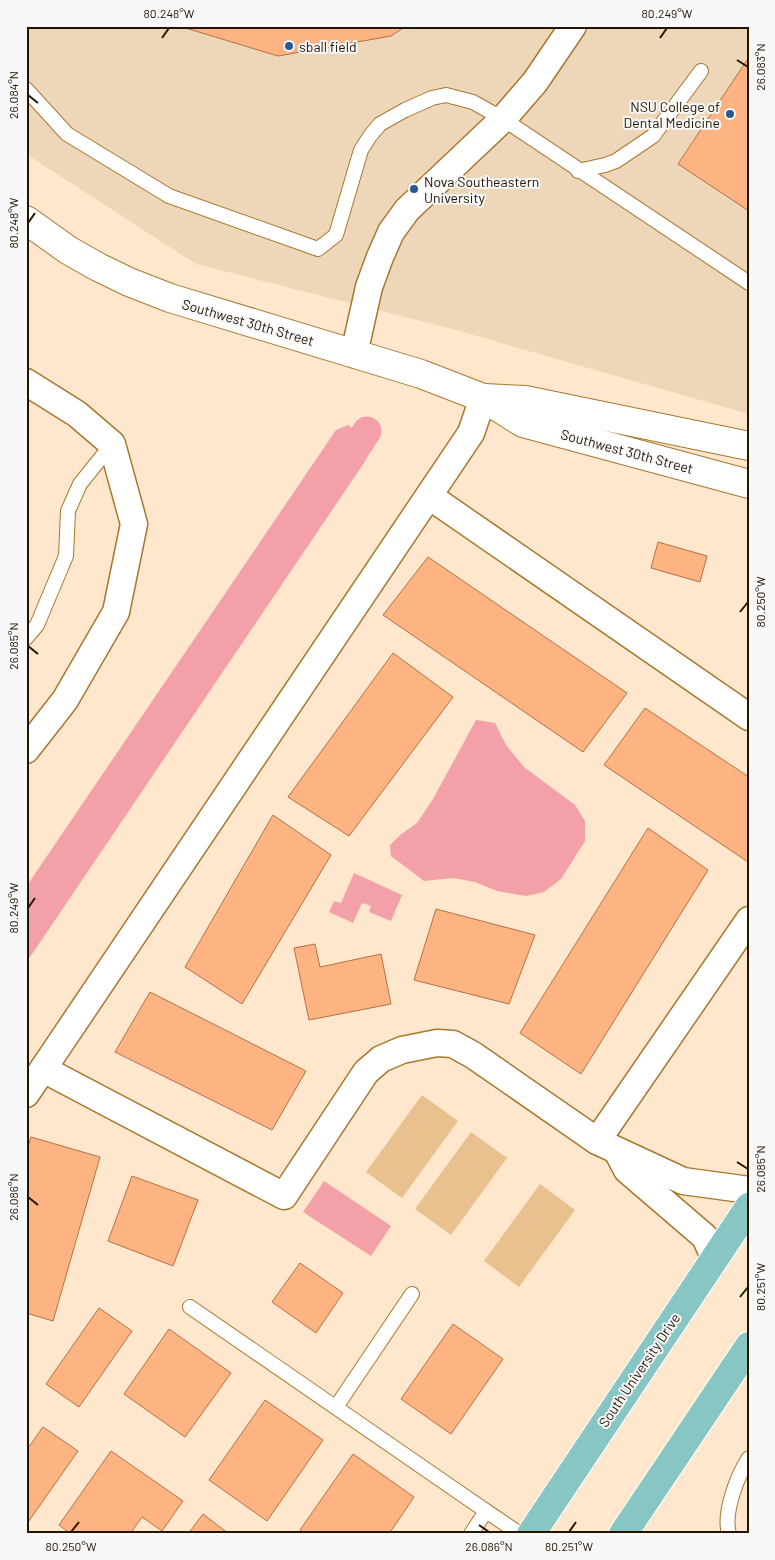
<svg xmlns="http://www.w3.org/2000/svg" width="775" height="1560" font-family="Barlow,sans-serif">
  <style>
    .built { fill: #eed6b9 }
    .green { fill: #e8c18e }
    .water { fill: #f4a0a9 }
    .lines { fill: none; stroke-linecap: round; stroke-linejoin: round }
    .canal { stroke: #f4a0a9; stroke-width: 29 }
    .building { fill: #feb383; stroke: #b67041 }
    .service-casing { stroke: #a9772d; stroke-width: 16 }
    .minor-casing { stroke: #a9772d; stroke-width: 29 }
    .tertiary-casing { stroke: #a9772d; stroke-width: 30 }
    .primary-casing { stroke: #fff; stroke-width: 30 }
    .service { stroke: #fff; stroke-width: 14 }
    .minor { stroke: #fff; stroke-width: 26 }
    .tertiary { stroke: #fff; stroke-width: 28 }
    .primary { stroke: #88c6c4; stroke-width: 28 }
    .ticks { fill: none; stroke: #241401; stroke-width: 2 }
    .poi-dot { fill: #245991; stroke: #f8f8f8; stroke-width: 2 }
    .labels { text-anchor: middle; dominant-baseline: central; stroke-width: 4; stroke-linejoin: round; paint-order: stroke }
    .poi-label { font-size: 14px; fill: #241401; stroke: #f8f8f8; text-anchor: start }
    .street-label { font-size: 14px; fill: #241401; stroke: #f8f8f8 }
    .neatline { fill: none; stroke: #241401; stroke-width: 2 }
    .ticks-label { font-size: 12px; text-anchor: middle; fill: #241401 }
  </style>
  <rect width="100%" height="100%" fill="#fee7cc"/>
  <polygon class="built" points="26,26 749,26 749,414 456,330 196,264 26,154"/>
  <g class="green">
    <polygon points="422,1095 458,1121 402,1198 366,1172"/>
    <polygon points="471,1132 507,1158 451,1235 415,1209"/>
    <polygon points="540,1184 575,1210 519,1287 484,1261"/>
  </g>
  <g class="water">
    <polygon points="348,425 367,441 366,460 26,963 26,887 336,430"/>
    <polygon points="476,720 495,723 506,745 524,767 575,805 585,821 585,841 561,879 544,892 526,896 497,891 475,882 453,878 424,881 391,856 390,845 400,835 417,823 433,799"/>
    <polygon points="354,873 402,895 391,921 369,912 371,906 362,903 353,923 329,912 334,901 341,903"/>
    <polygon points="324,1181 391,1226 371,1256 303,1212"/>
  </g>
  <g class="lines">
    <polyline class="canal" points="342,469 367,431"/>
  </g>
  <g class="building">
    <polygon points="179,26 406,26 391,36 278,56"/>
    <polygon points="749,57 749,211 678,164"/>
    <polygon points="658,542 707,556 700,582 651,568"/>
    <polygon points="428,557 627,693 583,752 383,615"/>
    <polygon points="393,653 453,697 349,836 288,797"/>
    <polygon points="645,708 749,777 748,862 604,765"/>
    <polygon points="273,815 331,855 242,1004 185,967"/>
    <polygon points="648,828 708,870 581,1074 520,1033"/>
    <polygon points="436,909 535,935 509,1004 414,980"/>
    <polygon points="315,944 320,967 381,954 391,1004 309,1020 294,948"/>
    <polygon points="150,992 306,1071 272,1130 115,1052"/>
    <polygon points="31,1137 100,1157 53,1321 26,1313 26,1152"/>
    <polygon points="132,1176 198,1200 173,1266 108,1241"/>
    <polygon points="300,1263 343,1293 316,1333 272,1302"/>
    <polygon points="99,1308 132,1331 79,1407 46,1384"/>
    <polygon points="453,1324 503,1359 451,1434 401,1399"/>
    <polygon points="169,1329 231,1373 185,1437 124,1394"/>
    <polygon points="265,1400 323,1440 267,1521 209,1480"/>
    <polygon points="43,1427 78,1451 26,1525 26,1451"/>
    <polygon points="111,1451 183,1501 162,1531 142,1517 130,1534 71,1534 59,1525"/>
    <polygon points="353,1454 414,1497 389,1534 306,1534 300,1530"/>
    <polygon points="203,1514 229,1534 188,1534"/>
  </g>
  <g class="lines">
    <g class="service-casing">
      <g id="service">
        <polyline points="26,89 67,134 169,196 318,249 336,235 361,150 370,136 380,124 405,110 432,98 446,95 473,102 503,119 749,283"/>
        <polyline points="578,171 605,165 616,161 653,136 701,71"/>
        <polyline points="26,638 37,625 66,556 68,511 80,484 112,444"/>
        <polyline points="190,1307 486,1511"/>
        <polyline points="336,1407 412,1294"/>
        <polyline points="471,1534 486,1511 520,1534"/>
        <path d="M729 1534C723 1513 737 1476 749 1458"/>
      </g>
    </g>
    <g class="minor-casing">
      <g id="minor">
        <polyline points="354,354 369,287 380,257 391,232 407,210 503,119 535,82 573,26"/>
        <polyline points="26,382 77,414 112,444 134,524 116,612 65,700 26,750"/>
        <polyline points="483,398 471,433 43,1069 284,1196 366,1072 381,1059 402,1050 437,1043 453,1044 473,1055 597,1141 683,1181 749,1190"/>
        <polyline points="429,496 749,717"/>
        <polyline points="26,1094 43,1069"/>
        <polyline points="597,1141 749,920"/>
        <polyline points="619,1155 627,1170 705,1237 714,1257"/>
      </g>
    </g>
    <g class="tertiary-casing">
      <g id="tertiary">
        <polyline points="26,220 68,250 98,267 129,282 170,298 421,374 483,398 523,423 749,484"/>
        <polyline points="484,398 525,400 749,446"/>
      </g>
    </g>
    <g class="primary-casing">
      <g id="primary">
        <polyline points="531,1534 749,1207"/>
        <polyline points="623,1534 749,1346"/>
      </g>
    </g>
    <use href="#service" class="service"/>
    <use href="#minor" class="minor"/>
    <use href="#tertiary" class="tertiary"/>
    <use href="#primary" class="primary"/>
  </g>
  <path class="ticks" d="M162 38 169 28M660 38 667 28M737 60 748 67M28 95 38 103M28 223 35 213M740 612 748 602M28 646 38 654M28 908 35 898M737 1162 748 1169M28 1197 38 1205M740 1297 748 1287M479 1525 489 1532M71 1532 79 1522M569 1532 576 1522"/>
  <g class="poi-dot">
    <circle cx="289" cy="46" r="5"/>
    <circle cx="730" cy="114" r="5"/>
    <circle cx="414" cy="189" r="5"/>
  </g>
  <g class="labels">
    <g class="poi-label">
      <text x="299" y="46">sball field</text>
      <text x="720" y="106" text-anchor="end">NSU College of<tspan x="720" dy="16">Dental Medicine</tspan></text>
      <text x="424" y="181">Nova Southeastern<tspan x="424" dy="16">University</tspan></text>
    </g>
    <g class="street-label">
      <text transform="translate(248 322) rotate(16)">Southwest 30th Street</text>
      <text transform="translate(627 451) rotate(15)">Southwest 30th Street</text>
      <text transform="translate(639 1370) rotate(-56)">South University Drive</text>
    </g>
  </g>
  <rect width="775" height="1560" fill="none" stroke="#f8f8f8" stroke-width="55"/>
  <rect x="28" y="28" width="720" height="1504" class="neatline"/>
  <g class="ticks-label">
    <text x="169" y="18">80.248°W</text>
    <text x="667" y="18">80.249°W</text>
    <text transform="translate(761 67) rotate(-90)" y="4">26.083°N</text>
    <text transform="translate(14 95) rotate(-90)" y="4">26.084°N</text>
    <text transform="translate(14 223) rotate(-90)" y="4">80.248°W</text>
    <text transform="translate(761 602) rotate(-90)" y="4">80.250°W</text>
    <text transform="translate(14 646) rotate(-90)" y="4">26.085°N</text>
    <text transform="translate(14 908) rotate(-90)" y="4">80.249°W</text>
    <text transform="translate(761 1169) rotate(-90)" y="4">26.085°N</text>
    <text transform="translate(14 1197) rotate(-90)" y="4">26.086°N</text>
    <text transform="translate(761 1287) rotate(-90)" y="4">80.251°W</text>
    <text x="71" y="1551">80.250°W</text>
    <text x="489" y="1551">26.086°N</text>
    <text x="569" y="1551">80.251°W</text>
  </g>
</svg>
